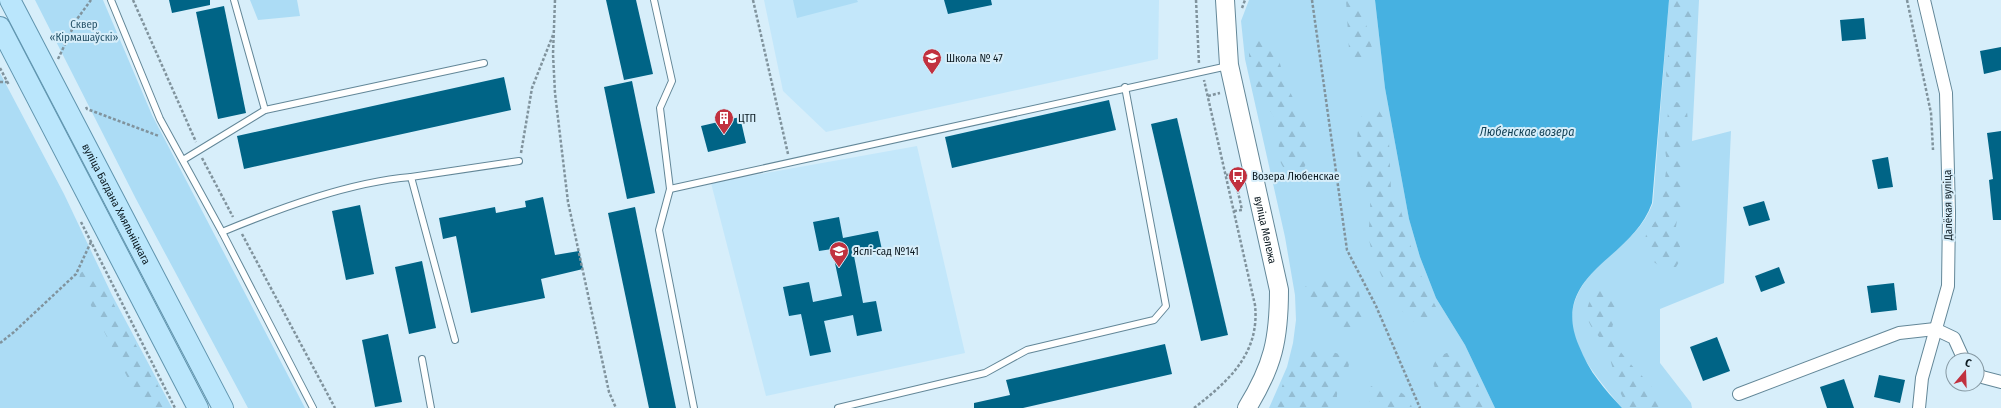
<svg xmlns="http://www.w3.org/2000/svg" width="2001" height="408" font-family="'Fira Sans Condensed',sans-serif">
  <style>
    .built { fill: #c3e7fa }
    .green { fill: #acdcf5 }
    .forest { fill: url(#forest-firs) }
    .water { fill: #46b1e1 }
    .building { fill: #006486 }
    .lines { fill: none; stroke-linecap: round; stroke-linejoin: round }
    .lane-casing { stroke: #638798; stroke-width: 8 }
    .street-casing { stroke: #638798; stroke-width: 14 }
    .secondary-casing { stroke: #638798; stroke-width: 20 }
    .primary-casing { stroke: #5f94ae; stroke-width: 22 }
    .path { stroke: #80939d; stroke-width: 2.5; stroke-dasharray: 3 2; stroke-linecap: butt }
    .lane { stroke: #fff; stroke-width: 6 }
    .street { stroke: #fff; stroke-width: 12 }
    .secondary { stroke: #fff; stroke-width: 18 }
    .primary { stroke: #bae6fc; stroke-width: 20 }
    .labels { text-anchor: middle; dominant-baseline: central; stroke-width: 4; stroke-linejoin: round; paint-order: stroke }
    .park-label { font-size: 11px; fill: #285469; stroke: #d7eefa }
    .poi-label { font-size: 11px; fill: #0c1a21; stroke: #d7eefa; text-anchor: start }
    .street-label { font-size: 11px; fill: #0c1a21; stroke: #d7eefa }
    .water-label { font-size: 12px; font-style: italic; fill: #103e52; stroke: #d7eefa }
  </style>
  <defs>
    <pattern id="forest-firs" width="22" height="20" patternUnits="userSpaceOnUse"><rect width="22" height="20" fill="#acdcf5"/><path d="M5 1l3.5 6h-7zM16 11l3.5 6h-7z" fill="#93bcd2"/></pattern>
  </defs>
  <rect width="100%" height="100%" fill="#d7eefa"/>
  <g class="built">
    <polygon points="764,0 1159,0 1158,59 826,132 783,91"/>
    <polygon points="917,146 965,353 766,396 711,183"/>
  </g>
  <g class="green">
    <polygon points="35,0 103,0 152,115 305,408 248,408 136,199"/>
    <polygon points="250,0 297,0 300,16 258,20"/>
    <polygon points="793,0 857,0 858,2 797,18"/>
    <polygon points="1249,0 1375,0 1385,88 1409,219 1420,257 1436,298 1465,345 1495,408 1269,408 1287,367 1293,343 1296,320 1295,295 1285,237 1245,59 1241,21"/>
    <path d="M1669 0H1699L1692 141 1731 131 1724 283 1660 309V363L1691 403 1692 408H1622C1579 356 1543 315 1606 259 1625 243 1644 227 1653 203Z"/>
    <polygon points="0,73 64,194 112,295 172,408 0,408"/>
  </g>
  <g class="forest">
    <polygon points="1346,0 1364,0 1366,24 1372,48 1370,59 1367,61 1357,60 1349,50"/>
    <polygon points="1674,0 1695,0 1690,80 1686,88 1677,91 1669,85 1666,75"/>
    <path d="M1258 33C1279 39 1279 67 1286 84 1297 107 1319 139 1305 166 1301 174 1291 175 1285 169 1274 158 1282 137 1277 123 1272 111 1263 103 1258 91 1252 77 1241 41 1258 33Z"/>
    <path d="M1676 102C1697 106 1683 133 1682 147 1682 163 1685 178 1684 194 1683 205 1677 216 1676 227 1675 237 1682 247 1682 257L1676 267 1665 268 1658 265 1650 259 1646 252 1644 244 1646 235 1660 214 1667 164 1664 142 1668 113 1670 106Z"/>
    <path d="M1368 107 1378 109 1385 121 1389 141 1391 190 1401 211 1416 265 1436 307 1438 314 1435 320C1431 322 1426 325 1421 324 1398 322 1372 259 1369 239 1368 227 1371 214 1370 202 1369 190 1362 179 1359 168 1356 153 1355 116 1368 107Z"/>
    <polygon points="88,269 95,272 99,277 170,408 143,408 81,286 79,281 80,273"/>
    <path d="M1345 275 1356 280 1358 284 1363 321 1356 330C1351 331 1346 332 1341 330 1326 324 1308 306 1304 291 1310 272 1316 282 1330 281 1335 280 1340 276 1345 275Z"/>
    <path d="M1605 288 1615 291 1620 302C1619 312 1612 321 1612 331 1614 360 1666 388 1661 408H1630C1614 389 1615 367 1605 346 1599 334 1586 326 1587 311 1588 301 1595 291 1605 288Z"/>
    <path d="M1306 352C1320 351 1337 350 1348 359 1354 377 1326 390 1342 408H1274L1290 365 1298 356Z"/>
    <path d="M1449 352 1462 356 1467 361 1489 408H1440C1437 387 1420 362 1449 352Z"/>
    <path d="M1372 386C1389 386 1408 390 1412 408 1395 408 1373 408 1363 396V391Z"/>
  </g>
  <path class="water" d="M1375 0H1669L1652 203C1644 226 1627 241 1609 257 1579 283 1562 306 1579 346 1584 358 1590 370 1598 380 1605 390 1614 399 1622 408H1495L1465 345 1436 298 1420 257 1409 219 1385 88Z"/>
  <g class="building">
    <polygon points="169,0 210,0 210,5 172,13"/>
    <polygon points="606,0 636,0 653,74 624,80"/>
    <polygon points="944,0 991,0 992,5 948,14"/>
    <polygon points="224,6 246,113 218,119 196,12"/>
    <polygon points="1864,18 1866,39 1842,41 1840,20"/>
    <polygon points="2001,47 2001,70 1984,74 1980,51"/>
    <polygon points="504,77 511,110 244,169 237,136"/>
    <polygon points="632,81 655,193 627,199 604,87"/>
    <polygon points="1109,100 1116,130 952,168 945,137"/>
    <polygon points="740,117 746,143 708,152 701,126"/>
    <polygon points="1177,118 1228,335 1201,341 1151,124"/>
    <polygon points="2001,131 2001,220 1993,220 1989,180 1993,179 1987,133"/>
    <polygon points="1888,157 1893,187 1878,189 1872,160"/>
    <polygon points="543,197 555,255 579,251 583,269 541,279 545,298 471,313 456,236 443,239 439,218 495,207 496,213 526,207 525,201"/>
    <polygon points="1764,201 1770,220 1749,226 1743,207"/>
    <polygon points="360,205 374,274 346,280 332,211"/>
    <polygon points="635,207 676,408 649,408 608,213"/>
    <polygon points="839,217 843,238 878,231 882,250 854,256 863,303 876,301 882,331 857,336 853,315 824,321 831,352 810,356 801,314 789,316 783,287 809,282 813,302 842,296 832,249 819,251 813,222"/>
    <polygon points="422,261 436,328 409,334 395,267"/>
    <polygon points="1779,267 1785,283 1761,292 1755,276"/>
    <polygon points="1894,283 1897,310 1871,313 1867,286"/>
    <polygon points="388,334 402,402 375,407 362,340"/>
    <polygon points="1717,337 1730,371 1703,381 1690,347"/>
    <polygon points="1165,344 1172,374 1023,408 974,408 974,403 1010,395 1006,380"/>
    <polygon points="1879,375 1905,380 1900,403 1874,397"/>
    <polygon points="1844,379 1854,408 1827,408 1820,387"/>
  </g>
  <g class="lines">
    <g class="lane-casing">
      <g id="lane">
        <polyline points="111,0 160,119 222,232 313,408"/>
        <polyline points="234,0 265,110"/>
        <polyline points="654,0 672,81 660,108 670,189 659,230 694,408"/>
        <polyline points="183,160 265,110 484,63"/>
        <polyline points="411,177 519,161"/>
        <polyline points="670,189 1228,66"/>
        <path d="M222 232C280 208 350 182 411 177L455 340"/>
        <polyline points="422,359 431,408"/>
        <polyline points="838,408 985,373 1027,350 1154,320 1166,306 1125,87"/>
      </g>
    </g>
    <g class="street-casing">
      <g id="street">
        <polyline points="1977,373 1982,377 2001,382"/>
        <polyline points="1739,394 1899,333 1935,329 1954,338 1964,360"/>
        <polyline points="1919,408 1922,378 1948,286 1949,213 1946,93 1924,0"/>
      </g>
    </g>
    <g class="secondary-casing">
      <g id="secondary">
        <path id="s1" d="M1225 0 1229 65 1279 290C1279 339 1273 366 1247 408"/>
      </g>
    </g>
    <g class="primary-casing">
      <g id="primary">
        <path id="s2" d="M10 0 223 408"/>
        <polyline points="0,27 198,408"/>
      </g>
    </g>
    <g class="path">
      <polyline points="133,0 196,142"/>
      <polyline points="555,0 553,54 555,93 568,202 609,392 616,408"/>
      <polyline points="753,0 788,154"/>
      <polyline points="1196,0 1199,64"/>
      <polyline points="1312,0 1347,250 1376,306 1420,408"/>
      <polyline points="1907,0 1931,113 1933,150"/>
      <polyline points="1242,8 1245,0"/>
      <polyline points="58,59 77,19 91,0"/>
      <polyline points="0,68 9,85"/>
      <polyline points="0,82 9,82"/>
      <polyline points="1208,96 1220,93"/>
      <polyline points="86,107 87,109 159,136"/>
      <polyline points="521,153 532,88 553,35"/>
      <polyline points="202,158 233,217"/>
      <polyline points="1226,175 1234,174 1242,210 1234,211"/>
      <polyline points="81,222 175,408"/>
      <polyline points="242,234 335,408"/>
      <polyline points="0,343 14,332 76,274 91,242"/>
      <path d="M1194 408C1229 381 1260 353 1255 305L1204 80"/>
    </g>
    <use href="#lane" class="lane"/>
    <use href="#street" class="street"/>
    <use href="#secondary" class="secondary"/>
    <use href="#primary" class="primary"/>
  </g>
  <defs>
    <g id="school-pin" transform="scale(1)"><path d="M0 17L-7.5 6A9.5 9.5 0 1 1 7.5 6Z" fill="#c1313f" stroke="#d7eefa"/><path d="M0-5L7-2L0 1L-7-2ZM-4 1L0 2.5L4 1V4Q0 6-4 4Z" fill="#fff"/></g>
    <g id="building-pin" transform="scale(1)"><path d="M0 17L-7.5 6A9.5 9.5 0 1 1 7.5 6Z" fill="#c1313f" stroke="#d7eefa"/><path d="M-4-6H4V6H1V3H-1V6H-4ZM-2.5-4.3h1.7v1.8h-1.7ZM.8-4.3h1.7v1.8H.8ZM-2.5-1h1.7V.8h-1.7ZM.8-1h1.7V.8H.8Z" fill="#fff"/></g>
    <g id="bus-pin" transform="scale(1)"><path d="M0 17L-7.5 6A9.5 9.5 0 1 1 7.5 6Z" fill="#c1313f" stroke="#d7eefa"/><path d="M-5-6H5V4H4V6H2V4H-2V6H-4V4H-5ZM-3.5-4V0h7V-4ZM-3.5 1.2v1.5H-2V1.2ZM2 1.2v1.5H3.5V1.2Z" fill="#fff"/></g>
  </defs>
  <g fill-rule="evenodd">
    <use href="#school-pin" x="932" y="58"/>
    <use href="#building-pin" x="724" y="118"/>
    <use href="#bus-pin" x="1238" y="176"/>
    <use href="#school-pin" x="839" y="251"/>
  </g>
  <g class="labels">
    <g class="park-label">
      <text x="84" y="24">Сквер<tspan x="84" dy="13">«Кірмашаўскі»</tspan></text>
    </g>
    <g class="poi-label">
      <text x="946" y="58">Школа № 47</text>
      <text x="738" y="118">ЦТП</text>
      <text x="1252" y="176">Возера Любенскае</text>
      <text x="853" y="251">Яслі-сад №141</text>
    </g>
    <g class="street-label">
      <text stroke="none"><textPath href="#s2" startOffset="230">вуліца Багдана Хмяльніцкага</textPath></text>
      <text transform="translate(1948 205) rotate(-91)">Далёкая вуліца</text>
      <text stroke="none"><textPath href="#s1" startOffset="234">вуліца Мележа</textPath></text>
    </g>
    <g class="water-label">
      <text x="1527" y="132">Любенскае возера</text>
    </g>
  </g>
  <g transform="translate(1965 372) rotate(19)"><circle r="19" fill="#d7eefa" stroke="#8699a3"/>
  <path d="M0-3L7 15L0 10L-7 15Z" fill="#c1313f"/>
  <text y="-6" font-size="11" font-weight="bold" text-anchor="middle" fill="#0c1a21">С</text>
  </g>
</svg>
